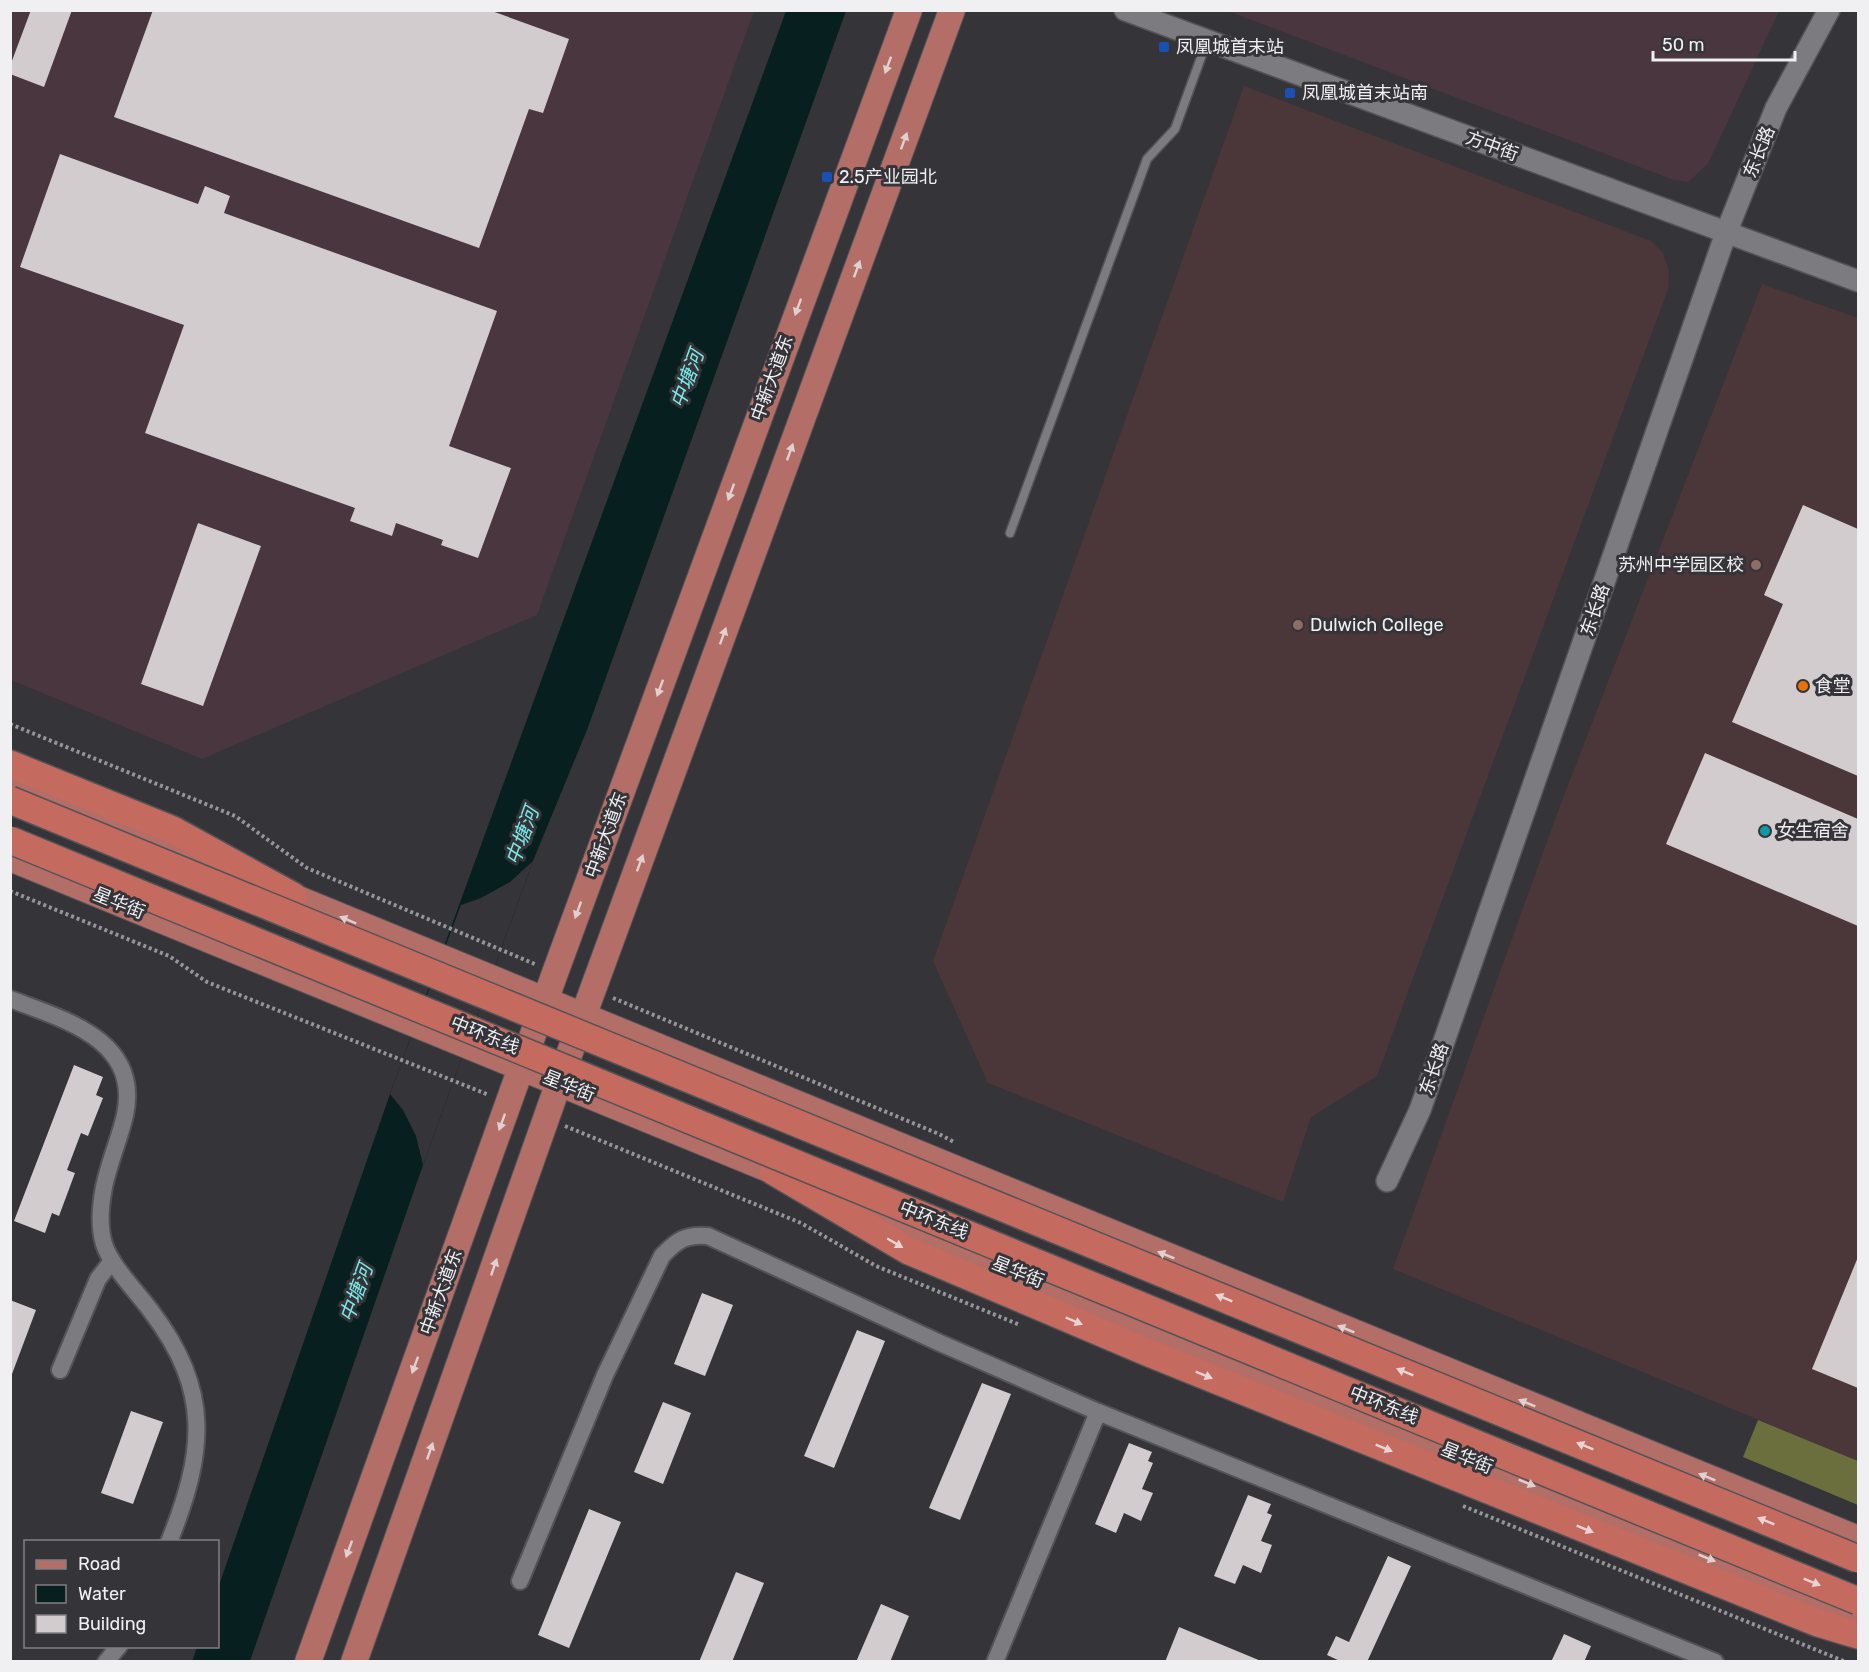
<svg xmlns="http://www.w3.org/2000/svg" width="1869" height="1672" font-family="Rubik,'Noto Sans SC',sans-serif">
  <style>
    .industrial { fill: #49363e }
    .education { fill: #4b363a }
    .forest { fill: #6b6f3d }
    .water { fill: #081f20 }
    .pier { fill: #353439 }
    .building { fill: #d2cccf }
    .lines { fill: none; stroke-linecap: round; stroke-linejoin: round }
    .service-casing { stroke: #535357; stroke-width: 11 }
    .minor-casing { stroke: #535357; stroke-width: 20 }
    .tertiary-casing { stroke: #535357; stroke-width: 24 }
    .primary-casing { stroke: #535357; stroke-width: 28 }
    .trunk-casing { stroke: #535357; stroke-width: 30 }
    .path { stroke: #959599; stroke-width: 4; stroke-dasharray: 3 3; stroke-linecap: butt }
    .service { stroke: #7c7b80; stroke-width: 8 }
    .minor { stroke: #7c7b80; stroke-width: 16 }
    .tertiary { stroke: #7c7b80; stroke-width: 21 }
    .primary { stroke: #b36e67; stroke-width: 26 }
    .trunk { stroke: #c56a5f; stroke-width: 27 }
    .trunk-bridge-casing { stroke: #535357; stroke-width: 30; stroke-linecap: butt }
    .trunk-bridge { stroke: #c56a5f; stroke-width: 27 }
    .oneway { fill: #e1d0d0 }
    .oneway2 { fill: #e7d5d5 }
    .transit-dot { fill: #1a4fb4; stroke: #353439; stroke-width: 2 }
    .education-dot { fill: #8d6e63; stroke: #353439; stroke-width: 2 }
    .food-dot { fill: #e8710a; stroke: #353439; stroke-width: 2 }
    .culture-dot { fill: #0f9aa8; stroke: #353439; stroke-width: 2 }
    .labels { text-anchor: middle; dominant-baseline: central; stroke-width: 6; stroke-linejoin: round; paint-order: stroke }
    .poi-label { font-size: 18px; fill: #f0f0f3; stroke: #353439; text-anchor: start }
    .street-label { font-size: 18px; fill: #f0f0f3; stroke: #353439 }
    .water-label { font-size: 20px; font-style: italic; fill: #7ae9e9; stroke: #353439 }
  </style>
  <rect width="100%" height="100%" fill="#353439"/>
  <g class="industrial">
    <polygon points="10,11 754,11 537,615 202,759 11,680"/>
    <polygon points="1228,11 1779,11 1708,164 1688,182 1674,180"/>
  </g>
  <g class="education">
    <polygon points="1244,86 1651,241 1663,253 1669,271 1668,289 1377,1076 1311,1117 1283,1202 988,1083 933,961"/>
    <polygon points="1762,284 1858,318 1858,1461 1393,1269 1558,811"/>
  </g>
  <polygon class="forest" points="1758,1420 1858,1461 1858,1505 1743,1457"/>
  <polygon class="water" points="786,11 846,11 587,730 533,861 423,1165 250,1661 192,1662 197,1647 218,1646 218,1588 390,1094"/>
  <polygon class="pier" points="533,861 423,1165 416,1136 403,1110 390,1094 402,1061 461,905 481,898 510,882"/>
  <g class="building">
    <polygon points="31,10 72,10 44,87 10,74 10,66"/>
    <polygon points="153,10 489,10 569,39 543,113 529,109 479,248 114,117"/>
    <polygon points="60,154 198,204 205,186 230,196 224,213 497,311 449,446 511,468 478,558 441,545 443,540 396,523 392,536 350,521 355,508 145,433 184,325 20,267"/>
    <polygon points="1803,505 1858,529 1858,776 1732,722 1783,604 1764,595"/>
    <polygon points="198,523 261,546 203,706 141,684"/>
    <polygon points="1705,753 1858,819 1858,926 1666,844"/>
    <polygon points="74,1065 103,1077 96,1095 103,1098 88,1136 81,1133 67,1170 75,1173 59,1216 52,1213 45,1233 14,1221"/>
    <polygon points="1858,1257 1858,1388 1812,1369"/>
    <polygon points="702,1293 733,1305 705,1376 674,1364"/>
    <polygon points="10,1300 36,1310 12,1374 10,1374"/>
    <polygon points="857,1330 885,1341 834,1468 804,1456"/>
    <polygon points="982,1383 1011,1394 960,1520 929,1508"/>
    <polygon points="663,1402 691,1413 663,1484 634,1472"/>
    <polygon points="131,1411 163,1422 133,1504 101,1493"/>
    <polygon points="1129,1443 1152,1452 1148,1461 1153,1463 1142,1489 1153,1493 1141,1521 1124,1513 1116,1533 1095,1524"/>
    <polygon points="1248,1495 1271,1504 1267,1513 1272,1515 1261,1541 1272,1545 1261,1573 1243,1565 1235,1584 1214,1576"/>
    <polygon points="589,1509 621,1522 569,1648 538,1635"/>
    <polygon points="1388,1556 1411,1566 1367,1662 1342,1662 1327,1655 1336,1636 1349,1642"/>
    <polygon points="736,1572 764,1583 732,1662 699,1662"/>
    <polygon points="881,1604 909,1616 890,1662 856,1662"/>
    <polygon points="1179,1627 1261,1661 1261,1662 1165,1662"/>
    <polygon points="1564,1634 1591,1646 1584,1662 1551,1662"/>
  </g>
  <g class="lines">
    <g class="service-casing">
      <polyline id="service" points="1010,533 1147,159 1175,129 1207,41"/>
    </g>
    <g class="minor-casing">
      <g id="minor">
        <path d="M10 999C65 1020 141 1040 125 1115 121 1133 114 1150 109 1168 102 1190 97 1221 104 1244 111 1266 137 1292 151 1311 212 1391 205 1452 169 1542"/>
        <polyline points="60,1370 98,1279 112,1261"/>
        <path d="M520 1581 605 1375 662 1256C677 1240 686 1234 708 1236L940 1343 1098 1412 1715 1662"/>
        <polyline points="106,1662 119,1646"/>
        <polyline points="995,1662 1098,1412"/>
      </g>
    </g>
    <g class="tertiary-casing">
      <g id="tertiary">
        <polyline points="1125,10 1858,281"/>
        <polyline points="1387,1181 1420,1110 1726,233 1776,108 1829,10"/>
      </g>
    </g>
    <g class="primary-casing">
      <g id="primary">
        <polyline points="10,781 218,866"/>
        <polyline points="10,858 793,1179"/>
        <polyline points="274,889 1858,1539"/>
        <polyline points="832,1195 1858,1620"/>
        <polyline points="308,1662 555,973 909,10"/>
        <polyline points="354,1662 559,1082 952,10"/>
      </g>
    </g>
    <g class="trunk-casing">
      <g id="trunk">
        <polyline points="10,764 173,830 293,896"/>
        <polyline points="773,1171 909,1251 1149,1353 1818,1623 1858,1635"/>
      </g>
    </g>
    <g class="path">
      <polyline points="10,724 235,816 307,868 537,965"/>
      <polyline points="10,891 169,956 207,982 489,1095"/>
      <polyline points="613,998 939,1134 954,1142"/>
      <polyline points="565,1126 801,1223 876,1266 1020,1325"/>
      <polyline points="1463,1506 1846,1662"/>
    </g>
    <use href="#service" class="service"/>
    <use href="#minor" class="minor"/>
    <use href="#tertiary" class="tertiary"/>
    <use href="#primary" class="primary"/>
    <use href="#trunk" class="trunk"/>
    <g class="trunk-bridge-casing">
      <g id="trunk-bridge">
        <polyline points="10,800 1858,1559"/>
        <polyline points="10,840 1858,1601"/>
      </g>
    </g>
    <use href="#trunk-bridge" class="trunk-bridge"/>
  </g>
  <defs><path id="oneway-solid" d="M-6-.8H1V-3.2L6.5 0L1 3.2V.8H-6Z" transform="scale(1.5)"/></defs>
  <g class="oneway">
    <use href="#oneway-solid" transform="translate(888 65) rotate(110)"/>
    <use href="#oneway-solid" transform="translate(904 141) rotate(-70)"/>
    <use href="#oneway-solid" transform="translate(857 269) rotate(-70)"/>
    <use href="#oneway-solid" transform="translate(798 307) rotate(110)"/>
    <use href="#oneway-solid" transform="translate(790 452) rotate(-70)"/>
    <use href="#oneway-solid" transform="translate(731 492) rotate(110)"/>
    <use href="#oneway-solid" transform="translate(723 636) rotate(-70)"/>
    <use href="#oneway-solid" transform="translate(660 688) rotate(110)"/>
    <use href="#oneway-solid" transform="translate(640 863) rotate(-70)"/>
    <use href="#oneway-solid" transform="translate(578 910) rotate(110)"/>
    <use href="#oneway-solid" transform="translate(348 920) rotate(-157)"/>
    <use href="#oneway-solid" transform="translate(502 1122) rotate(110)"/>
    <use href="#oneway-solid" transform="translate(1166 1255) rotate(-158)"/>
    <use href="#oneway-solid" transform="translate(494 1267) rotate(-71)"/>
    <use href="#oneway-solid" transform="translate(1346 1329) rotate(-158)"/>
    <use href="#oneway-solid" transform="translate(415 1365) rotate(110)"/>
    <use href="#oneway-solid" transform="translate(1527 1403) rotate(-158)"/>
    <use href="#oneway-solid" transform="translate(430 1451) rotate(-71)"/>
    <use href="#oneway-solid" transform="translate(1707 1477) rotate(-158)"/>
    <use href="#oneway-solid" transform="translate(1527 1483) rotate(22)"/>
    <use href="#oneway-solid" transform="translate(349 1549) rotate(110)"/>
    <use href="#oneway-solid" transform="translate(1707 1558) rotate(22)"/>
  </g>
  <g class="oneway2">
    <use href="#oneway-solid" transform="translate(895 1243) rotate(30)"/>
    <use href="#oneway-solid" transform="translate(1224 1298) rotate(-158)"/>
    <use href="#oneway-solid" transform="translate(1074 1321) rotate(23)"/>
    <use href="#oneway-solid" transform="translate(1405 1372) rotate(-158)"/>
    <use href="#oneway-solid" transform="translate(1204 1375) rotate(22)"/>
    <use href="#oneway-solid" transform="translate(1585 1446) rotate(-158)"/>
    <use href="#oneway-solid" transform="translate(1384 1448) rotate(22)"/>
    <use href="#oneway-solid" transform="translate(1766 1521) rotate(-158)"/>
    <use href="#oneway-solid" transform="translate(1585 1529) rotate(22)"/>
    <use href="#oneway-solid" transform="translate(1812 1582) rotate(22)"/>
  </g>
  <g class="transit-dot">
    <rect x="1158" y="41" width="12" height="12" rx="3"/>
    <rect x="1284" y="87" width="12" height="12" rx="3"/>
    <rect x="821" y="171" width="12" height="12" rx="3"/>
  </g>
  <g class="education-dot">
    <circle cx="1756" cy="565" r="6"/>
    <circle cx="1298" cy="625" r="6"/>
  </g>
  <circle class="food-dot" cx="1803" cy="686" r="6"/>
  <circle class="culture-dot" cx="1765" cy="831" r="6"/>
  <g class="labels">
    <g class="poi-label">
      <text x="1176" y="47">凤凰城首末站</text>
      <text x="1302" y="93">凤凰城首末站南</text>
      <text x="839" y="177">2.5产业园北</text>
      <text x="1744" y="565" text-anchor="end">苏州中学园区校</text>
      <text x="1310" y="625">Dulwich College</text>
      <text x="1815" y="686">食堂</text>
      <text x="1777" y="831">女生宿舍</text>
    </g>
    <g class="street-label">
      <text transform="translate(1492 146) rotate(20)">方中街</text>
      <text transform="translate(1759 152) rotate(-68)">东长路</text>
      <text transform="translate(772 378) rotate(-70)">中新大道东</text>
      <text transform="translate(1595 610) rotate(-71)">东长路</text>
      <text transform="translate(606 835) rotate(-70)">中新大道东</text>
      <text transform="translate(119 903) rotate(22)">星华街</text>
      <text transform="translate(485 1035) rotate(22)">中环东线</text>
      <text transform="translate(1434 1069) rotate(-71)">东长路</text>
      <text transform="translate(569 1086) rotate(22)">星华街</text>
      <text transform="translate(934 1220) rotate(22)">中环东线</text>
      <text transform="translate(1018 1272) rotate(22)">星华街</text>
      <text transform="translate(441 1292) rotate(-70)">中新大道东</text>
      <text transform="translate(1384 1405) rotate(22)">中环东线</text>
      <text transform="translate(1467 1458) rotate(22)">星华街</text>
    </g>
    <g class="water-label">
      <text transform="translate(687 379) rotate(-70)">中塘河</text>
      <text transform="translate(522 836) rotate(-70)">中塘河</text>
      <text transform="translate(356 1293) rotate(-70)">中塘河</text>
    </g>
  </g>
  <rect width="1869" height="1672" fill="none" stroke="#f0f0f3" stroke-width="24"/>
  <rect x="24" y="1540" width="195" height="108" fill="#353439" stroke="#807f83" stroke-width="1.5"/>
  <rect x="36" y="1560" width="30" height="9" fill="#b36e67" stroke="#807f83" stroke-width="1.5"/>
  <text x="78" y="1570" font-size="18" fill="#f0f0f3">Road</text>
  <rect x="36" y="1585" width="30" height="18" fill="#081f20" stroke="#807f83" stroke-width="1.5"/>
  <text x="78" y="1600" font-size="18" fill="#f0f0f3">Water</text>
  <rect x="36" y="1615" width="30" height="18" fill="#d2cccf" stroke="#807f83" stroke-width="1.5"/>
  <text x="78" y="1630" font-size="18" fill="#f0f0f3">Building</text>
  <path d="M1653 51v9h142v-9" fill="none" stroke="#f0f0f3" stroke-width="3"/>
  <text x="1662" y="51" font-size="18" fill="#f0f0f3" stroke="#353439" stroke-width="4.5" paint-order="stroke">50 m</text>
</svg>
